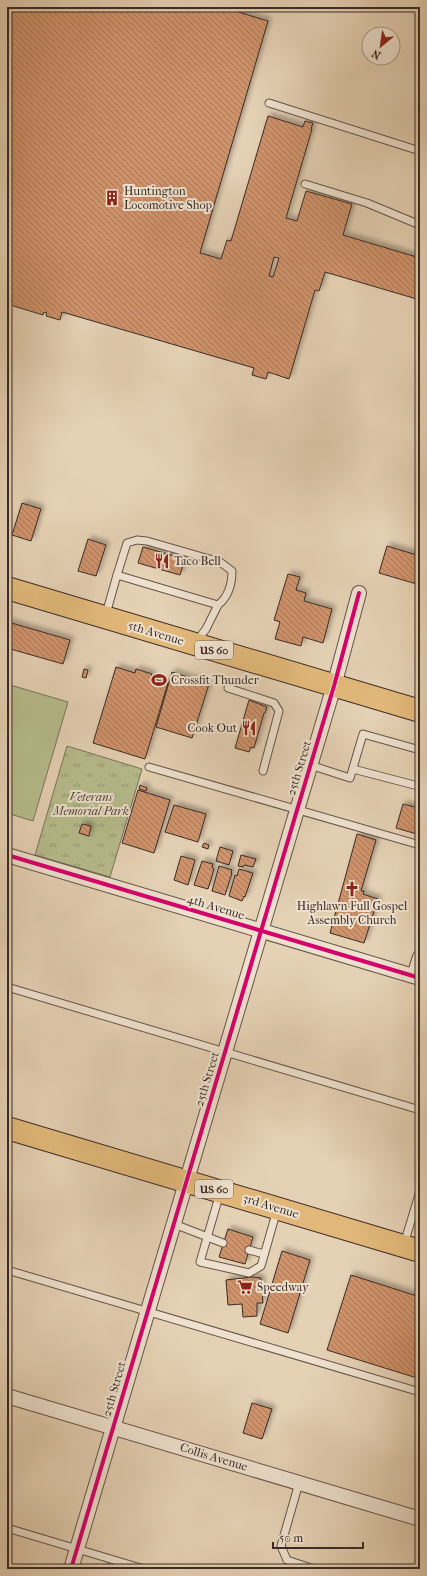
<svg xmlns="http://www.w3.org/2000/svg" width="427" height="1576" font-family="'IM FELL French Canon',serif">
  <style>
    .grass { fill: #b6bb8c; stroke: #787359 }
    .park { fill: url(#park-tufts); stroke: #787359 }
    .building { fill: url(#building-back-hatch); stroke: #3a2b26; fill-rule: evenodd; filter: url(#shadow) }
    .lines { fill: none; stroke-linecap: round; stroke-linejoin: round }
    .lane-casing { stroke: #65544a; stroke-width: 9 }
    .street-casing { stroke: #65544a; stroke-width: 16 }
    .primary-casing { stroke: #3a2b26; stroke-width: 24 }
    .lane { stroke: #eee1ce; stroke-width: 7 }
    .street { stroke: #eee1ce; stroke-width: 14 }
    .primary { stroke: #e2b87a; stroke-width: 22 }
    .cycleway-casing { stroke: #eee1ce; stroke-width: 6 }
    .cycleway { stroke: #d6006c; stroke-width: 4 }
    .labels { text-anchor: middle; dominant-baseline: central; stroke-width: 4; stroke-linejoin: round; paint-order: stroke }
    .shield { fill: #eee1ce; stroke: #706258; stroke-width: 1 }
    .shield-label { font-size: 11px; font-weight: bold; fill: #3a2b26 }
    .poi-label { font-size: 12px; fill: #3a2b26; stroke: #eee1ce; text-anchor: start }
    .street-label { font-size: 12px; fill: #3a2b26; stroke: #eee1ce }
    .park-label { font-size: 12px; font-style: italic; fill: #53483a; stroke: #eee1ce }
  </style>
  <defs>
    <pattern id="park-tufts" width="24" height="20" patternUnits="userSpaceOnUse"><rect width="24" height="20" fill="#b6bb8c"/><path d="M3 7l-1-3M5 7V3M7 7l1-3M15 17l-1-3M17 17v-4M19 17l1-3" fill="none" stroke="#959872"/></pattern>
    <pattern id="building-back-hatch" width="6" height="6" patternUnits="userSpaceOnUse"><rect width="6" height="6" fill="#cf936c"/><path d="M-1 5l2 2M0 0l6 6M5-1l2 2" fill="none" stroke="#a97859"/></pattern>
    <filter id="shadow"><feDropShadow dx="3.5" dy="-3.5" stdDeviation="2" flood-color="#0004"/></filter>
  </defs>
  <rect width="100%" height="100%" fill="#e5d1b4"/>
  <filter id="stains"><feTurbulence type="fractalNoise" baseFrequency=".005" numOctaves="4"/><feColorMatrix values="0 0 0 0 .2 0 0 0 0 .09 0 0 0 0 .02 0 0 0 .5 -.17"/></filter>
  <radialGradient id="worn" r=".72"><stop offset=".6" stop-color="#630" stop-opacity="0"/><stop offset="1" stop-color="#630" stop-opacity=".3"/></radialGradient>
  <polygon class="grass" points="7,684 68,702 33,821 7,813"/>
  <polygon class="park" points="67,746 142,769 110,877 35,855"/>
  <g class="building">
    <path d="M10 7H222L268 21 200 253 221 259 227 240 231 241 268 116 303 127 305 121 313 123 311 129H312L286 218 297 221 306 191 352 204 343 235 420 258V300L325 272 319 291 315 290 289 379 268 372 266 379 252 375 254 368 62 312 60 320 46 316 47 313 44 312 43 315 7 304V16ZM274 257 279 258 273 277 269 276Z"/>
    <polygon points="22,503 41,509 31,541 12,535"/>
    <polygon points="88,539 106,545 96,576 78,571"/>
    <polygon points="387,546 420,556 420,585 379,573"/>
    <polygon points="143,547 185,559 180,575 138,563"/>
    <polygon points="288,574 300,577 296,590 306,593 304,601 332,609 323,643 303,637 301,646 275,639 280,622 274,620"/>
    <polygon points="8,622 70,640 63,664 7,648"/>
    <polygon points="116,667 135,673 136,669 152,674 151,678 168,683 145,759 93,743"/>
    <polygon points="84,669 88,670 86,678 82,677"/>
    <polygon points="172,672 209,684 192,738 156,727"/>
    <polygon points="249,700 267,707 265,713 264,713 254,748 251,747 249,752 235,748"/>
    <polygon points="140,785 147,788 146,791 139,789"/>
    <polygon points="138,790 170,800 154,853 122,843"/>
    <polygon points="403,804 419,808 420,806 420,835 396,828"/>
    <polygon points="174,805 206,814 198,842 165,832"/>
    <polygon points="82,824 91,826 89,836 79,833"/>
    <polygon points="357,834 376,840 361,891 364,891 363,894 378,899 364,943 330,933"/>
    <polygon points="204,843 209,845 208,849 202,847"/>
    <polygon points="220,847 233,851 229,865 216,861"/>
    <polygon points="241,855 256,859 253,867 244,865 243,867 238,866"/>
    <polygon points="181,856 195,860 188,885 174,880"/>
    <polygon points="202,861 213,864 212,868 214,869 208,889 194,885"/>
    <polygon points="219,866 232,870 231,873 232,873 225,895 212,891"/>
    <polygon points="239,869 253,873 245,897 244,896 242,901 229,896 235,875 237,876"/>
    <polygon points="228,1229 253,1237 245,1264 219,1257"/>
    <polygon points="282,1251 310,1260 288,1333 260,1324"/>
    <polygon points="351,1275 420,1297 420,1379 327,1350"/>
    <polygon points="252,1277 261,1278 263,1303 257,1303 257,1316 243,1317 242,1304 228,1305 226,1280"/>
    <polygon points="252,1403 272,1409 262,1439 243,1433"/>
  </g>
  <g class="lines">
    <g class="lane-casing">
      <g id="lane">
        <polyline points="269,103 420,151"/>
        <polyline points="305,184 367,203 420,225"/>
        <path d="M117 575 127 543 137 540 147 541 220 562 232 571C232 584 228 597 218 605"/>
        <polyline points="106,614 117,575 218,605 206,629 196,642"/>
        <polyline points="228,688 274,703 279,711 263,771"/>
        <polyline points="310,765 350,778 363,734 420,750"/>
        <polyline points="149,767 420,845"/>
        <polyline points="353,769 418,786 420,778"/>
        <polyline points="7,987 420,1110"/>
        <polyline points="220,1193 200,1262 249,1273 261,1266 277,1210"/>
        <polyline points="174,1224 223,1243"/>
        <polyline points="404,1244 420,1191"/>
        <polyline points="249,1250 264,1254"/>
        <polyline points="7,1270 420,1392"/>
        <polyline points="299,1483 281,1546 287,1560 311,1568"/>
        <polyline points="7,1528 144,1569"/>
        <polyline points="108,1569 108,1568"/>
      </g>
    </g>
    <g class="street-casing">
      <g id="street">
        <polyline points="7,855 420,978"/>
        <polyline points="414,976 420,957"/>
        <polyline points="7,1396 420,1519"/>
        <polyline points="71,1569 334,686 359,593"/>
      </g>
    </g>
    <g class="primary-casing">
      <g id="primary">
        <polyline points="7,588 420,711"/>
        <polyline points="7,1128 420,1251"/>
      </g>
    </g>
    <use href="#lane" class="lane"/>
    <use href="#street" class="street"/>
    <use href="#primary" class="primary"/>
    <g class="cycleway-casing">
      <g id="cycleway">
        <polyline points="7,855 420,978"/>
        <polyline points="71,1569 334,686 359,593"/>
      </g>
    </g>
    <use href="#cycleway" class="cycleway"/>
  </g>
  <defs>
    <g id="building-bare" transform="scale(1.2)"><path d="M-4-6H4V6H1V3H-1V6H-4ZM-2.5-4.3h1.7v1.8h-1.7ZM.8-4.3h1.7v1.8H.8ZM-2.5-1h1.7V.8h-1.7ZM.8-1h1.7V.8H.8Z" fill="#8f2418" stroke="#eee1ce" stroke-width="2.5" paint-order="stroke"/></g>
    <g id="restaurant-bare" transform="scale(1.2)"><path d="M-5-6h1v4h1v-4h1v4h1v-4h1v5L-1.5 .5V6h-2V.5L-5-1ZM5-6V6H3V1.5H1.5Q1.5-4 5-6Z" fill="#8f2418" stroke="#eee1ce" stroke-width="2.5" paint-order="stroke"/></g>
    <g id="stadium-bare" transform="scale(1.2)"><path d="M0-5a6.5 5 0 1 0 0 10a6.5 5 0 1 0 0-10ZM-3.5-1.8h7v3.6h-7Z" fill="#8f2418" stroke="#eee1ce" stroke-width="2.5" paint-order="stroke"/></g>
    <g id="church-bare" transform="scale(1.2)"><path d="M-1.2-6h2.4v3.5h3.3v2.4h-3.3V6h-2.4V-.1h-3.3v-2.4h3.3Z" fill="#8f2418" stroke="#eee1ce" stroke-width="2.5" paint-order="stroke"/></g>
    <g id="supermarket-bare" transform="scale(1.2)"><path d="M-6-5.5h2.5l.6 2H6L4.5 2H-2.5L-4.4-4H-6ZM-1.5 3.2a1.3 1.3 0 1 0 .1 0ZM3 3.2a1.3 1.3 0 1 0 .1 0Z" fill="#8f2418" stroke="#eee1ce" stroke-width="2.5" paint-order="stroke"/></g>
  </defs>
  <g fill-rule="evenodd">
    <use href="#building-bare" x="112" y="198"/>
    <use href="#restaurant-bare" x="162" y="561"/>
    <use href="#stadium-bare" x="159" y="680"/>
    <use href="#restaurant-bare" x="249" y="728"/>
    <use href="#church-bare" x="352" y="889"/>
    <use href="#supermarket-bare" x="245" y="1287"/>
  </g>
  <g class="labels">
    <g class="shield">
      <rect x="195" y="641" width="38" height="18" rx="3"/>
      <rect x="195" y="1180" width="38" height="18" rx="3"/>
    </g>
    <g class="shield-label">
      <text x="214" y="650">US 60</text>
      <text x="214" y="1189">US 60</text>
    </g>
    <g class="poi-label">
      <text x="124" y="191">Huntington<tspan x="124" dy="14">Locomotive Shop</tspan></text>
      <text x="174" y="561">Taco Bell</text>
      <text x="171" y="680">Crossfit Thunder</text>
      <text x="237" y="728" text-anchor="end">Cook Out</text>
      <text x="352" y="906" text-anchor="middle">Highlawn Full Gospel<tspan x="352" dy="14">Assembly Church</tspan></text>
      <text x="257" y="1287">Speedway</text>
    </g>
    <g class="street-label">
      <text transform="translate(156 633) rotate(17)">5th Avenue</text>
      <text transform="translate(299 768) rotate(-73)">25th Street</text>
      <text transform="translate(216 907) rotate(17)">4th Avenue</text>
      <text transform="translate(207 1079) rotate(-73)">25th Street</text>
      <text transform="translate(271 1206) rotate(17)">3rd Avenue</text>
      <text transform="translate(114 1389) rotate(-74)">25th Street</text>
      <text transform="translate(214 1457) rotate(17)">Collis Avenue</text>
    </g>
    <g class="park-label">
      <text x="91" y="797">Veterans<tspan x="91" dy="14">Memorial Park</tspan></text>
    </g>
  </g>
  <rect width="427" height="1576" fill="none" stroke="#e5d1b4" stroke-width="24"/>
  <rect x="8" y="8" width="411" height="1560" fill="none" stroke="#3a2b26" stroke-width="2"/>
  <rect x="12" y="12" width="403" height="1552" fill="none" stroke="#3a2b26"/>
  <g transform="translate(381 46) rotate(209)"><circle r="19" fill="#eee1ce" stroke="#a6988b"/>
  <path d="M0-3L7 15L0 10L-7 15Z" fill="#8f2418"/>
  <text y="-6" font-size="11" font-weight="bold" text-anchor="middle" fill="#3a2b26">N</text>
  </g>
  <path d="M273 1542v6h90v-6" fill="none" stroke="#3a2b26" stroke-width="2"/>
  <text x="279" y="1542" font-size="12" fill="#3a2b26" stroke="#eee1ce" stroke-width="3" paint-order="stroke">50 m</text>
  <rect width="100%" height="100%" filter="url(#stains)"/>
  <rect width="100%" height="100%" fill="url(#worn)"/>
</svg>
